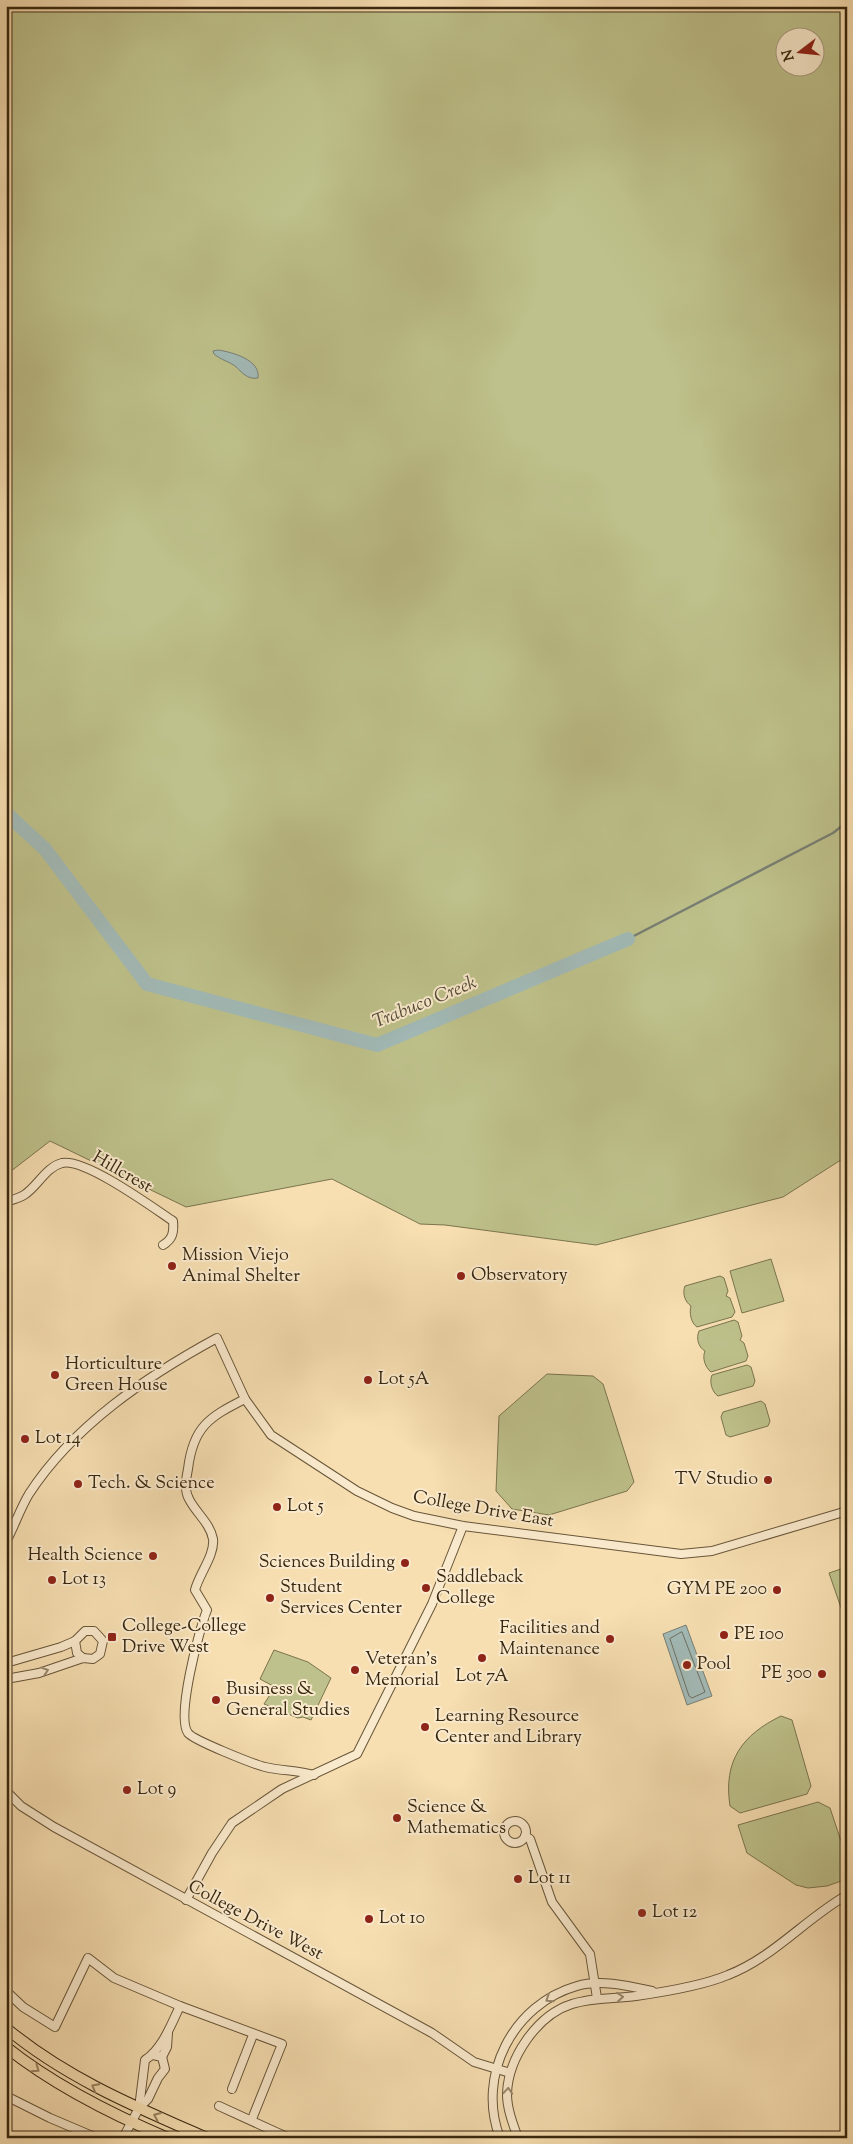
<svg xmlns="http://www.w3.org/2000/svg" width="853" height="2144" font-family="'Sorts Mill Goudy',serif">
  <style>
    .green { fill: #bec18b; stroke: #7b744d; fill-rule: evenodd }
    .water { fill: #a2bab7; stroke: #787f74 }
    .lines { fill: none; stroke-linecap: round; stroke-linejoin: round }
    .shore { stroke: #6d7063; stroke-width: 1 }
    .stream { stroke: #787f74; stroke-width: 2.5 }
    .river { stroke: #a2bab7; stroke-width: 14 }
    .minor-casing { stroke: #685538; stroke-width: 10 }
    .major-casing { stroke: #38270f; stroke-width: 12 }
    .minor { stroke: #faeacd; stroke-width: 8 }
    .major { stroke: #f7dfb2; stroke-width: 10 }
    .oneway { stroke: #99886e }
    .oneway2 { stroke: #988360 }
    .poi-dot { fill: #8f2418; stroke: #faeacd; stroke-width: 2 }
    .labels { text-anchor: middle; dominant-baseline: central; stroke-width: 4; stroke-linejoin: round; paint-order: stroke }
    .street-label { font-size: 18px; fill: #38270f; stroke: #faeacd }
    .poi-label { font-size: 18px; fill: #38270f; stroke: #faeacd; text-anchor: start }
    .water-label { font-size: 19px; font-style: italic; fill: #524c39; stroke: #faeacd }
  </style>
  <rect width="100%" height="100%" fill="#f7dfb2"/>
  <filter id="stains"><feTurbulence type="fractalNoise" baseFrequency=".004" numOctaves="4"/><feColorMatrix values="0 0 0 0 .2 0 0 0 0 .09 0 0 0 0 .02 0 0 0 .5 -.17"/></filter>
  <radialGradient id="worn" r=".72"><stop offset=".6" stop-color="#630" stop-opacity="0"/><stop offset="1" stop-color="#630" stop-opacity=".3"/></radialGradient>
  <g class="green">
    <path d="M6 6H847V1156L783 1197 596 1245 445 1225 420 1224 332 1179 186 1207 50 1141 6 1175ZM786 38H816V68H786Z"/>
    <polygon points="771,1259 784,1301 742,1313 730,1271"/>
    <path d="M720 1276 724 1278 728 1291 726 1296 730 1298 735 1312 732 1317 697 1327C691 1323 689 1313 691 1306 685 1302 682 1293 685 1286Z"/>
    <path d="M734 1320 738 1322 742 1336 740 1340 744 1343 748 1356 746 1361 711 1372C705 1367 702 1358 705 1351 698 1347 696 1338 699 1331Z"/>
    <path d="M747 1365 751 1367 755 1381 753 1386 718 1396C712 1392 709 1382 712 1375Z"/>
    <polygon points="547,1374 593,1376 603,1384 634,1482 627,1491 549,1515 512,1509 496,1491 499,1416"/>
    <polygon points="761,1401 765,1404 770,1421 768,1426 730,1437 726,1435 721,1417 723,1412"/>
    <polygon points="847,1543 847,1625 829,1573 844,1568 843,1552"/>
    <polygon points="274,1650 308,1662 331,1678 311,1720 303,1717 298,1718 264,1704 275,1687 260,1679"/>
    <path d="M781 1716 792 1720 811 1786 807 1794 740 1813 730 1806C723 1761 742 1735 781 1716Z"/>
    <polygon points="818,1802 830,1808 847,1859 847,1879 827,1886 808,1888 796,1885 747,1853 738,1825"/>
  </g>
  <g class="water">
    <path d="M218 350C232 352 261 360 258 378 247 380 242 372 235 366 230 362 221 360 214 354L213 351Z"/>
    <polygon points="686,1625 712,1696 687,1705 663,1634"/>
  </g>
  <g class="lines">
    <polygon class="shore" points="682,1632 705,1692 692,1698 689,1696 670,1639"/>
    <polyline class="stream" points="628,939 833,833 847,822"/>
    <polyline class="river" points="6,813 45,849 147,984 377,1045 628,939"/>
    <g class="minor-casing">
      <g id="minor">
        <path d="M6 1202C12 1200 19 1198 24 1195 37 1187 46 1167 62 1163 85 1158 152 1207 173 1221 174 1232 173 1239 163 1245"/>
        <path d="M245 1399C209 1417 193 1427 188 1469 186 1479 184 1490 189 1499 196 1513 210 1523 213 1539 215 1555 199 1574 195 1590L207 1610C199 1630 176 1717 188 1733 193 1740 253 1764 265 1767 281 1771 298 1770 314 1775"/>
        <path d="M6 1542C14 1527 20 1509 29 1494 73 1426 147 1376 217 1338L245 1399 271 1435 357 1491 392 1508 414 1516 463 1526 681 1554 712 1551 847 1511"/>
        <polyline points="75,1641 77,1653 83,1658"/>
        <polyline points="6,1663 61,1647 75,1641 85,1631 94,1631 103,1641 100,1654 93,1659 83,1658 39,1673 6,1679"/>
        <polyline points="6,1791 21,1806 54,1827 432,2033 474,2062 510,2073"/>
        <circle cx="515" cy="1832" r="11"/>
        <polyline points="525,1836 530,1839 552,1902 590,1954 597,1998"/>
        <polyline points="186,1900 212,1853 232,1823 282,1789 357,1754 432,1604 463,1526"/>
        <polyline points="6,1991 23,2007 55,2027 88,1958 114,1978 180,2006 282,2044 252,2119"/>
        <polyline points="162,2057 167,2047 168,2033"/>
        <polyline points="232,2089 253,2035"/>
        <polyline points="6,2096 50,2118 97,2138"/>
        <polyline points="219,2106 289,2138"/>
        <path d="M139 2108 145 2060C162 2049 171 2025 180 2006"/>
        <polyline points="123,2138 139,2108 148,2099 158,2078 165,2069 162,2057 153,2055"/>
        <path d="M500 2138C476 2076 513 2004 577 1986 600 1979 629 1986 652 1991"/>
        <path d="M518 2138C513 2124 507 2109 507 2094 508 2058 537 2015 572 2004 593 1997 615 1999 636 1996 664 1992 702 1986 728 1975 774 1957 805 1919 847 1895"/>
      </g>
    </g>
    <g class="major-casing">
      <g id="major">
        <path d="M6 2028C66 2078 136 2107 207 2138"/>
        <path d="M6 2047C55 2086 111 2114 168 2138"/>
      </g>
    </g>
    <use href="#minor" class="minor"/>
    <use href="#major" class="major"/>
  </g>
  <defs><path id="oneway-chevron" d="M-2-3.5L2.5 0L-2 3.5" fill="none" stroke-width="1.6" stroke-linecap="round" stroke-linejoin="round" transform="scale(1.25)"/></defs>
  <g class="oneway">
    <use href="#oneway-chevron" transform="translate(45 1671) rotate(-18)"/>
    <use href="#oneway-chevron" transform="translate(620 1997) rotate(-5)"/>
    <use href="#oneway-chevron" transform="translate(549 1999) rotate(147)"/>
    <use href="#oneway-chevron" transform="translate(508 2091) rotate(-86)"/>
  </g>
  <g class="oneway2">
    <use href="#oneway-chevron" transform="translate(36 2069) rotate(35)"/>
    <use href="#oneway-chevron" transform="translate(95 2087) rotate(-152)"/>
    <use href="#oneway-chevron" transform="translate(157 2116) rotate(-157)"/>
  </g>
  <g class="poi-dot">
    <circle cx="172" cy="1266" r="5"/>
    <circle cx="461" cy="1276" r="5"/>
    <circle cx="55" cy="1375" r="5"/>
    <circle cx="368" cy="1380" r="5"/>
    <circle cx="25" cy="1439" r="5"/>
    <circle cx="768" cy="1480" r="5"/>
    <circle cx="78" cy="1484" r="5"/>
    <circle cx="277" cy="1507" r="5"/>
    <circle cx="153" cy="1556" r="5"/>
    <circle cx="405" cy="1563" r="5"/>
    <circle cx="52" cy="1580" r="5"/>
    <circle cx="426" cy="1588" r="5"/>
    <circle cx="777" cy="1590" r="5"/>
    <circle cx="270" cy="1598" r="5"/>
    <circle cx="724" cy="1635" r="5"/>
    <rect x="107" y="1632" width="10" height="10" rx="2.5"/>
    <circle cx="610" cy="1639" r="5"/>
    <circle cx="482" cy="1658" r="5"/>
    <circle cx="687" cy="1665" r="5"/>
    <circle cx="355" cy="1670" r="5"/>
    <circle cx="822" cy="1674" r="5"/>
    <circle cx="216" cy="1700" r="5"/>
    <circle cx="425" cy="1727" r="5"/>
    <circle cx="127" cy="1790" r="5"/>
    <circle cx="397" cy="1818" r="5"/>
    <circle cx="518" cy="1879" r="5"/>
    <circle cx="642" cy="1913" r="5"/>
    <circle cx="369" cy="1919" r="5"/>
  </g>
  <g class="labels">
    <g class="street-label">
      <text transform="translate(122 1173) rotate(30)">Hillcrest</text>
      <text transform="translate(483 1510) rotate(10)">College Drive East</text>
      <text transform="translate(255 1921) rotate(28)">College Drive West</text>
    </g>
    <g class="poi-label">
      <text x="182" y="1256">Mission Viejo<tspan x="182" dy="21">Animal Shelter</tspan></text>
      <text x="471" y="1276">Observatory</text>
      <text x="65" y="1365">Horticulture<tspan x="65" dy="21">Green House</tspan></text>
      <text x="378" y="1380">Lot 5A</text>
      <text x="35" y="1439">Lot 14</text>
      <text x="758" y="1480" text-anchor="end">TV Studio</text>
      <text x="88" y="1484">Tech. &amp; Science</text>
      <text x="287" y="1507">Lot 5</text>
      <text x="143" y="1556" text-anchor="end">Health Science</text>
      <text x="395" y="1563" text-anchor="end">Sciences Building</text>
      <text x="436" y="1578">Saddleback<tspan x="436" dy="21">College</tspan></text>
      <text x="62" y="1580">Lot 13</text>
      <text x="280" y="1588">Student<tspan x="280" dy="21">Services Center</tspan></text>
      <text x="767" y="1590" text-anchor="end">GYM PE 200</text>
      <text x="122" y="1627">College-College<tspan x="122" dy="21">Drive West</tspan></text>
      <text x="600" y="1629" text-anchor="end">Facilities and<tspan x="600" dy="21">Maintenance</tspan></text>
      <text x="734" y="1635">PE 100</text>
      <text x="365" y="1660">Veteran's<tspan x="365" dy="21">Memorial</tspan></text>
      <text x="697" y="1665">Pool</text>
      <text x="812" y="1674" text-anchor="end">PE 300</text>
      <text x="482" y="1677" text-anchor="middle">Lot 7A</text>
      <text x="226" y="1690">Business &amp;<tspan x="226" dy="21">General Studies</tspan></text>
      <text x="435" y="1717">Learning Resource<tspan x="435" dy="21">Center and Library</tspan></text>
      <text x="137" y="1790">Lot 9</text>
      <text x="407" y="1808">Science &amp;<tspan x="407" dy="21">Mathematics</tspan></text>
      <text x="528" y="1879">Lot 11</text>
      <text x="652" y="1913">Lot 12</text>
      <text x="379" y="1919">Lot 10</text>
    </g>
    <g class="water-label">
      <text transform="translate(425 1003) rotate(-22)">Trabuco Creek</text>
    </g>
  </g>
  <rect width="853" height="2144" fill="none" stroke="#f7dfb2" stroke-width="25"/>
  <rect x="8" y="8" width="838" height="2129" fill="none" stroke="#38270f" stroke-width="2.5"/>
  <rect x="12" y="12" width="828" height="2119" fill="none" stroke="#38270f"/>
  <g transform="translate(800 52) rotate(254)"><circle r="24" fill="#faeacd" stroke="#ac9c81"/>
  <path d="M0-4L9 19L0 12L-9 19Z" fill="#8f2418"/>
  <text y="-8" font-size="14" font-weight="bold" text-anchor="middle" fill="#38270f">N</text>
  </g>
  <rect width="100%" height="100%" filter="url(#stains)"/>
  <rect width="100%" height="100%" fill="url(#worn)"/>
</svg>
